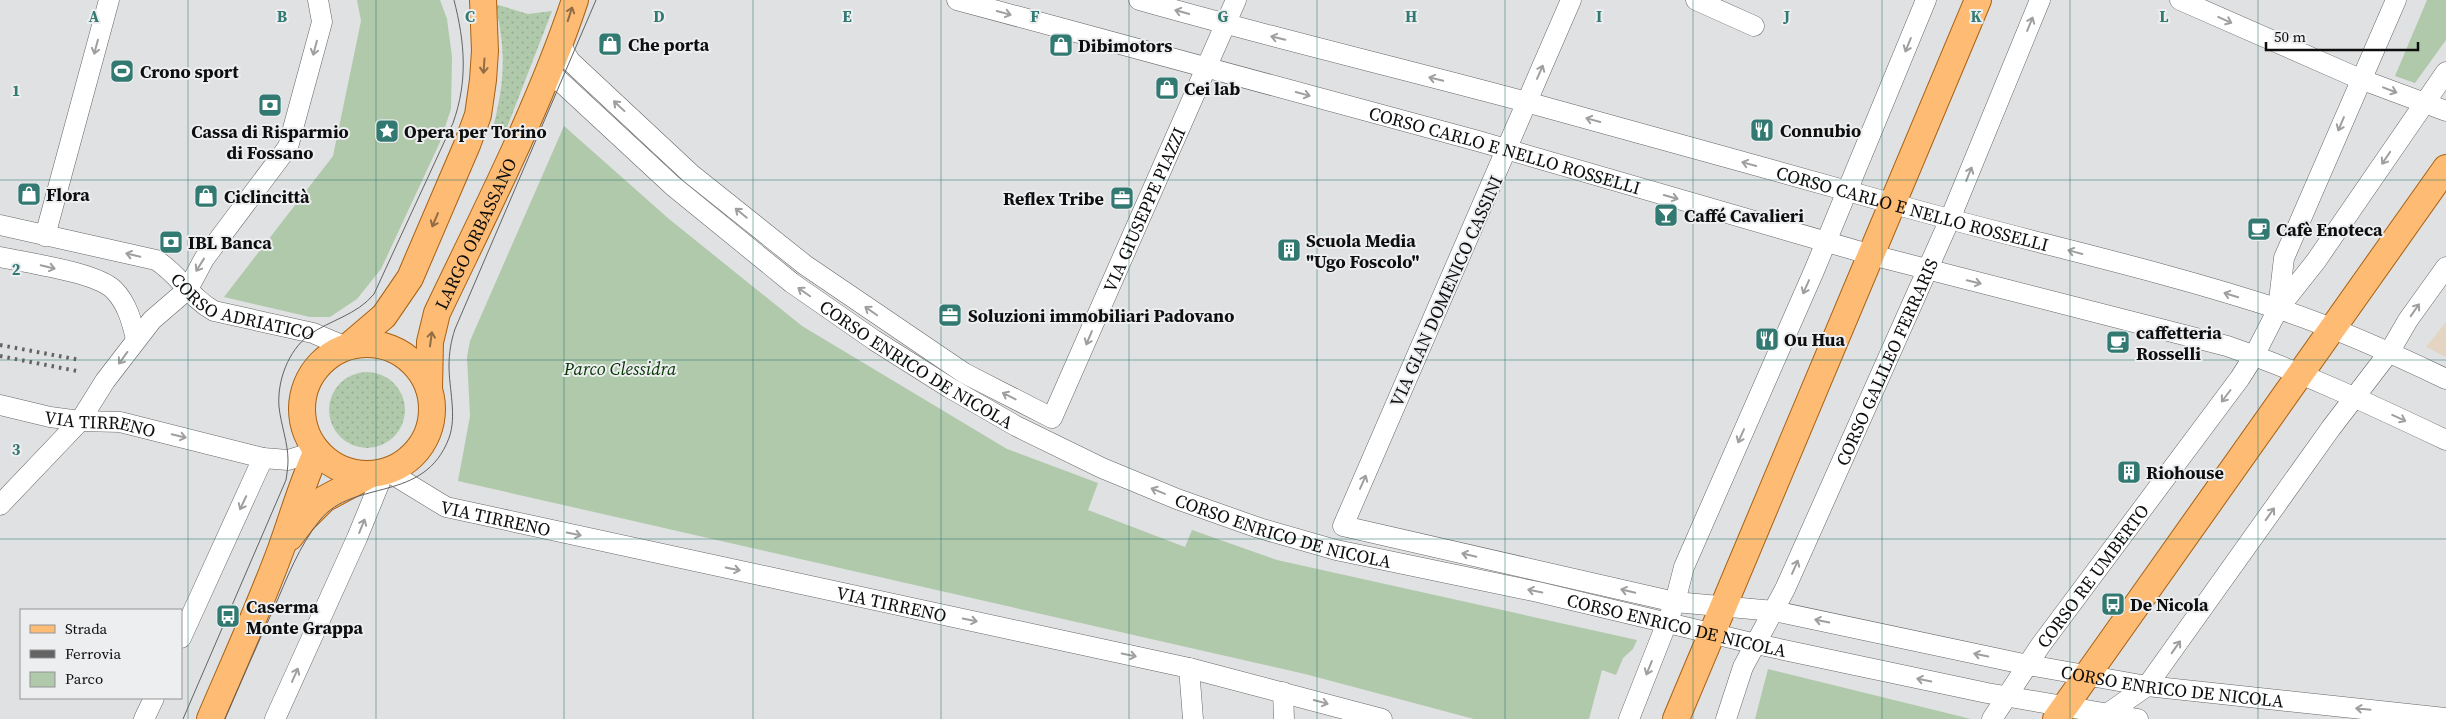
<svg xmlns="http://www.w3.org/2000/svg" width="2446" height="719" font-family="'Source Serif 4',serif">
  <style>
    .medical { fill: #e4d4c2 }
    .grass { fill: url(#grass-dots) }
    .green { fill: #afc9aa }
    .lines { fill: none; stroke-linecap: round; stroke-linejoin: round }
    .minor-casing { stroke: #666667; stroke-width: 21 }
    .major-casing { stroke: #a96113; stroke-width: 28 }
    .minor { stroke: #fff; stroke-width: 20 }
    .major { stroke: #fdbb73; stroke-width: 26 }
    .tram { stroke: #636363; stroke-width: 1 }
    .rail { stroke: #636363; stroke-width: 4; stroke-dasharray: 2.5 5; stroke-linecap: butt }
    .oneway { stroke: #9f9f9f }
    .oneway2 { stroke: #916d46 }
    .grid { fill: none; stroke: #327972; stroke-width: 1; stroke-opacity: 0.55 }
    .labels { text-anchor: middle; dominant-baseline: central; stroke-width: 4; stroke-linejoin: round; paint-order: stroke }
    .poi-label { font-size: 18px; font-weight: bold; fill: #0e0e0e; stroke: #edeef0; text-anchor: start }
    .street-label { font-size: 18px; fill: #0e0e0e; stroke: #edeef0 }
    .park-label { font-size: 18px; font-style: italic; fill: #043600; stroke: #edeef0 }
    .grid-label { font-size: 16px; text-anchor: middle; font-weight: bold; fill: #327972; stroke: #edeef0; stroke-width: 4; stroke-linejoin: round; paint-order: stroke }
  </style>
  <defs>
    <pattern id="grass-dots" width="8" height="8" patternUnits="userSpaceOnUse" patternTransform="scale(1.25)"><rect width="8" height="8" fill="#afc9aa"/><path d="M2 2h.1M6 6h.1" fill="none" stroke="#95ab91" stroke-width="1.8" stroke-linecap="round"/></pattern>
  </defs>
  <rect width="100%" height="100%" fill="#e0e1e2"/>
  <polygon class="medical" points="2446,322 2446,357 2426,347"/>
  <g class="grass">
    <path d="M495 4 528 14 552 11 506 130 494 124C505 79 506 49 495 4Z"/>
    <circle cx="367" cy="410" r="38"/>
  </g>
  <g class="green">
    <polygon points="357,0 440,0 447,19 452,57 451,109 440,142 381,269 357,299 330,317 310,317 224,297 333,156 361,21"/>
    <polygon points="2427,0 2446,0 2446,40 2415,83 2395,76"/>
    <polygon points="564,126 669,219 802,326 1007,449 1098,483 1088,510 1185,547 1192,530 1277,560 1637,640 1633,649 1623,658 1616,675 1602,670 1589,719 1474,719 1305,674 458,481 470,416 467,357 470,341"/>
    <polygon points="1768,669 1971,719 1755,719"/>
  </g>
  <g class="lines">
    <g class="minor-casing">
      <g id="minor">
        <path id="s1" d="M957 0 1478 141 1872 255 2227 346C2302 372 2374 406 2446 440"/>
        <path id="s2" d="M1139 0C1269 37 1400 68 1530 103 1657 137 1785 174 1912 209 2035 243 2161 270 2282 310 2339 329 2392 353 2446 379"/>
        <path id="s3" d="M1571 0 1343 526 1675 602 1774 611 2028 665 2147 686 2446 718"/>
        <polyline points="1696,0 1754,26"/>
        <polyline points="2180,0 2360,79 2446,111"/>
        <path id="s4" d="M560 44 570 61 691 174 805 265 964 373 1052 418 1236 0"/>
        <path id="s5" d="M550 72 673 186 792 283 874 340 950 388 1016 426 1102 468 1177 499 1259 528 1336 550 1538 592 1756 644 1987 693 2138 719"/>
        <path id="s6" d="M0 225 156 260C179 274 190 298 214 311L313 333 346 347"/>
        <polyline points="45,236 109,0"/>
        <path d="M0 257C27 263 96 272 114 290 127 303 132 322 136 339"/>
        <polyline points="2278,309 2284,258 2396,0"/>
        <path id="s7" d="M0 405 50 417 80 421 120 422 263 458 288 460 317 451"/>
        <path id="s8" d="M387 471 446 507 1189 668 1382 719"/>
        <polyline points="0,505 80,421 105,381 152,320 188,289 204,259 288,147 322,22 318,0"/>
        <polyline points="181,638 263,458"/>
        <polyline points="1189,668 1193,719"/>
        <polyline points="1283,692 1284,719"/>
        <polyline points="144,719 154,698"/>
        <polyline points="275,719 357,538 384,472"/>
        <polyline points="1629,719 1675,602 1684,567 1814,271 1926,0"/>
        <path id="s9" d="M1726 719 1743 667 1785 589 1950 219 2040 0"/>
        <path id="s10" d="M1992 719 2040 646 2240 378 2254 356 2278 309 2316 261 2446 72"/>
        <polyline points="2103,719 2107,714 2147,686 2331,428 2390,351 2408,320 2446,267"/>
      </g>
    </g>
    <g class="major-casing">
      <g id="major">
        <circle cx="367" cy="409" r="65"/>
        <polyline points="350,345 384,316 410,278 467,145 478,115 483,80 485,51 483,0"/>
        <path id="s11" d="M429 388 430 342 437 313C486 210 539 108 575 0"/>
        <polyline points="290,537 303,520 324,499 371,474"/>
        <path d="M210 719C234 663 260 606 281 549 293 516 302 483 317 451"/>
        <polyline points="1676,719 1978,0"/>
        <polyline points="2056,719 2446,168"/>
      </g>
    </g>
    <use href="#minor" class="minor"/>
    <use href="#major" class="major"/>
    <g class="tram">
      <path d="M183 719 286 480C287 473 288 467 288 460 288 443 281 425 279 407 277 381 288 351 309 335 330 320 357 315 374 294L453 123C468 81 465 43 454 0"/>
      <path d="M225 719C241 682 257 645 274 608 287 578 299 546 320 520 354 478 424 504 449 438 457 416 449 389 449 366 449 353 451 341 455 329L596 0"/>
    </g>
    <g class="rail">
      <polyline points="0,345 80,360"/>
      <polyline points="0,356 77,371"/>
    </g>
  </g>
  <defs><path id="oneway-shaft" d="M-6 0H5M1.5-3L5.5 0L1.5 3" fill="none" stroke-width="1.6" stroke-linecap="round" stroke-linejoin="round" transform="scale(1.25)"/></defs>
  <g class="oneway">
    <use href="#oneway-shaft" transform="translate(1182 12) rotate(-164)"/>
    <use href="#oneway-shaft" transform="translate(1004 13) rotate(15)"/>
    <use href="#oneway-shaft" transform="translate(2225 20) rotate(24)"/>
    <use href="#oneway-shaft" transform="translate(2030 24) rotate(-68)"/>
    <use href="#oneway-shaft" transform="translate(1278 38) rotate(-166)"/>
    <use href="#oneway-shaft" transform="translate(1908 45) rotate(112)"/>
    <use href="#oneway-shaft" transform="translate(96 47) rotate(105)"/>
    <use href="#oneway-shaft" transform="translate(315 48) rotate(105)"/>
    <use href="#oneway-shaft" transform="translate(1540 72) rotate(-66)"/>
    <use href="#oneway-shaft" transform="translate(1436 79) rotate(-166)"/>
    <use href="#oneway-shaft" transform="translate(2390 90) rotate(21)"/>
    <use href="#oneway-shaft" transform="translate(1303 94) rotate(15)"/>
    <use href="#oneway-shaft" transform="translate(619 106) rotate(-137)"/>
    <use href="#oneway-shaft" transform="translate(1593 120) rotate(-165)"/>
    <use href="#oneway-shaft" transform="translate(2341 124) rotate(113)"/>
    <use href="#oneway-shaft" transform="translate(2386 158) rotate(124)"/>
    <use href="#oneway-shaft" transform="translate(1749 164) rotate(-165)"/>
    <use href="#oneway-shaft" transform="translate(1969 174) rotate(-68)"/>
    <use href="#oneway-shaft" transform="translate(1671 197) rotate(16)"/>
    <use href="#oneway-shaft" transform="translate(741 213) rotate(-141)"/>
    <use href="#oneway-shaft" transform="translate(2075 252) rotate(-165)"/>
    <use href="#oneway-shaft" transform="translate(133 255) rotate(-167)"/>
    <use href="#oneway-shaft" transform="translate(200 265) rotate(122)"/>
    <use href="#oneway-shaft" transform="translate(48 267) rotate(13)"/>
    <use href="#oneway-shaft" transform="translate(1974 282) rotate(14)"/>
    <use href="#oneway-shaft" transform="translate(1806 287) rotate(114)"/>
    <use href="#oneway-shaft" transform="translate(804 292) rotate(-145)"/>
    <use href="#oneway-shaft" transform="translate(2231 295) rotate(-163)"/>
    <use href="#oneway-shaft" transform="translate(2415 310) rotate(-55)"/>
    <use href="#oneway-shaft" transform="translate(871 311) rotate(-145)"/>
    <use href="#oneway-shaft" transform="translate(1089 338) rotate(113)"/>
    <use href="#oneway-shaft" transform="translate(123 358) rotate(126)"/>
    <use href="#oneway-shaft" transform="translate(1009 396) rotate(-153)"/>
    <use href="#oneway-shaft" transform="translate(2226 396) rotate(127)"/>
    <use href="#oneway-shaft" transform="translate(2399 418) rotate(25)"/>
    <use href="#oneway-shaft" transform="translate(179 436) rotate(14)"/>
    <use href="#oneway-shaft" transform="translate(1741 436) rotate(114)"/>
    <use href="#oneway-shaft" transform="translate(1363 482) rotate(-66)"/>
    <use href="#oneway-shaft" transform="translate(1158 491) rotate(-158)"/>
    <use href="#oneway-shaft" transform="translate(243 503) rotate(115)"/>
    <use href="#oneway-shaft" transform="translate(2270 514) rotate(-55)"/>
    <use href="#oneway-shaft" transform="translate(362 526) rotate(-68)"/>
    <use href="#oneway-shaft" transform="translate(574 534) rotate(12)"/>
    <use href="#oneway-shaft" transform="translate(1469 555) rotate(-167)"/>
    <use href="#oneway-shaft" transform="translate(1795 567) rotate(-66)"/>
    <use href="#oneway-shaft" transform="translate(733 569) rotate(12)"/>
    <use href="#oneway-shaft" transform="translate(1535 591) rotate(-168)"/>
    <use href="#oneway-shaft" transform="translate(1628 591) rotate(-167)"/>
    <use href="#oneway-shaft" transform="translate(970 620) rotate(12)"/>
    <use href="#oneway-shaft" transform="translate(1822 621) rotate(-168)"/>
    <use href="#oneway-shaft" transform="translate(2176 647) rotate(-55)"/>
    <use href="#oneway-shaft" transform="translate(1129 655) rotate(12)"/>
    <use href="#oneway-shaft" transform="translate(1981 655) rotate(-168)"/>
    <use href="#oneway-shaft" transform="translate(1649 668) rotate(112)"/>
    <use href="#oneway-shaft" transform="translate(295 675) rotate(-66)"/>
    <use href="#oneway-shaft" transform="translate(1924 680) rotate(-168)"/>
    <use href="#oneway-shaft" transform="translate(1321 702) rotate(15)"/>
    <use href="#oneway-shaft" transform="translate(2363 709) rotate(-174)"/>
  </g>
  <g class="oneway2">
    <use href="#oneway-shaft" transform="translate(570 14) rotate(-72)"/>
    <use href="#oneway-shaft" transform="translate(484 66) rotate(94)"/>
    <use href="#oneway-shaft" transform="translate(435 220) rotate(113)"/>
    <use href="#oneway-shaft" transform="translate(431 339) rotate(-82)"/>
  </g>
  <path class="grid" d="M188 0V719M376 0V719M564 0V719M753 0V719M941 0V719M1129 0V719M1317 0V719M1505 0V719M1693 0V719M1882 0V719M2070 0V719M2258 0V719M0 180H2446M0 360H2446M0 539H2446"/>
  <defs>
    <g id="shop-square" transform="scale(1.25)"><rect x="-9" y="-9" width="18" height="18" rx="4" fill="#327972" stroke="#edeef0"/><path d="M-5-2.5h2.3a2.7 3.5 0 0 1 5.4 0H5L5.5 6h-11ZM-1.5-2.5h3a1.5 2.3 0 0 0-3 0Z" fill="#fff"/></g>
    <g id="stadium-square" transform="scale(1.25)"><rect x="-9" y="-9" width="18" height="18" rx="4" fill="#327972" stroke="#edeef0"/><path d="M0-5a6.5 5 0 1 0 0 10a6.5 5 0 1 0 0-10ZM-3.5-1.8h7v3.6h-7Z" fill="#fff"/></g>
    <g id="bank-square" transform="scale(1.25)"><rect x="-9" y="-9" width="18" height="18" rx="4" fill="#327972" stroke="#edeef0"/><path d="M-6-4H6V4H-6ZM0-2.3a2.3 2.3 0 1 0 0 4.6a2.3 2.3 0 1 0 0-4.6Z" fill="#fff"/></g>
    <g id="restaurant-square" transform="scale(1.25)"><rect x="-9" y="-9" width="18" height="18" rx="4" fill="#327972" stroke="#edeef0"/><path d="M-5-6h1v4h1v-4h1v4h1v-4h1v5L-1.5 .5V6h-2V.5L-5-1ZM5-6V6H3V1.5H1.5Q1.5-4 5-6Z" fill="#fff"/></g>
    <g id="sight-square" transform="scale(1.25)"><rect x="-9" y="-9" width="18" height="18" rx="4" fill="#327972" stroke="#edeef0"/><path d="M0-6L1.8-2.2L6-1.7L2.9 1.2L3.7 5.4L0 3.3L-3.7 5.4L-2.9 1.2L-6-1.7L-1.8-2.2Z" fill="#fff"/></g>
    <g id="office-square" transform="scale(1.25)"><rect x="-9" y="-9" width="18" height="18" rx="4" fill="#327972" stroke="#edeef0"/><path d="M-6-3h4V-5.5h4V-3h4V5H-6ZM-1-4.5V-3h2v-1.5ZM-6 0V1H6V0Z" fill="#fff"/></g>
    <g id="bar-square" transform="scale(1.25)"><rect x="-9" y="-9" width="18" height="18" rx="4" fill="#327972" stroke="#edeef0"/><path d="M-6-5H6L.8 .8V4.5H3.5V6h-7V4.5H-.8V.8Z" fill="#fff"/></g>
    <g id="cafe-square" transform="scale(1.25)"><rect x="-9" y="-9" width="18" height="18" rx="4" fill="#327972" stroke="#edeef0"/><path d="M-5.5-4.5H6V0H3Q3 3.5 0 3.5H-2.5Q-5.5 3.5-5.5 0ZM3-3.2v2h1.7v-2ZM-6 4.5H4V6H-6Z" fill="#fff"/></g>
    <g id="building-square" transform="scale(1.25)"><rect x="-9" y="-9" width="18" height="18" rx="4" fill="#327972" stroke="#edeef0"/><path d="M-4-6H4V6H1V3H-1V6H-4ZM-2.5-4.3h1.7v1.8h-1.7ZM.8-4.3h1.7v1.8H.8ZM-2.5-1h1.7V.8h-1.7ZM.8-1h1.7V.8H.8Z" fill="#fff"/></g>
    <g id="bus-square" transform="scale(1.25)"><rect x="-9" y="-9" width="18" height="18" rx="4" fill="#327972" stroke="#edeef0"/><path d="M-5-6H5V4H4V6H2V4H-2V6H-4V4H-5ZM-3.5-4V0h7V-4ZM-3.5 1.2v1.5H-2V1.2ZM2 1.2v1.5H3.5V1.2Z" fill="#fff"/></g>
  </defs>
  <g fill-rule="evenodd">
    <use href="#shop-square" x="610" y="44"/>
    <use href="#shop-square" x="1061" y="45"/>
    <use href="#stadium-square" x="122" y="71"/>
    <use href="#shop-square" x="1167" y="88"/>
    <use href="#bank-square" x="270" y="105"/>
    <use href="#restaurant-square" x="1762" y="130"/>
    <use href="#sight-square" x="387" y="131"/>
    <use href="#shop-square" x="29" y="194"/>
    <use href="#shop-square" x="206" y="196"/>
    <use href="#office-square" x="1122" y="198"/>
    <use href="#bar-square" x="1666" y="215"/>
    <use href="#cafe-square" x="2259" y="229"/>
    <use href="#bank-square" x="171" y="242"/>
    <use href="#building-square" x="1289" y="250"/>
    <use href="#office-square" x="950" y="315"/>
    <use href="#restaurant-square" x="1767" y="339"/>
    <use href="#cafe-square" x="2118" y="342"/>
    <use href="#building-square" x="2129" y="472"/>
    <use href="#bus-square" x="2113" y="604"/>
    <use href="#bus-square" x="228" y="616"/>
  </g>
  <g class="labels">
    <g class="poi-label">
      <text x="628" y="44">Che porta</text>
      <text x="1078" y="45">Dibimotors</text>
      <text x="140" y="71">Crono sport</text>
      <text x="1184" y="88">Cei lab</text>
      <text x="1780" y="130">Connubio</text>
      <text x="270" y="131" text-anchor="middle">Cassa di Risparmio<tspan x="270" dy="21">di Fossano</tspan></text>
      <text x="404" y="131">Opera per Torino</text>
      <text x="46" y="194">Flora</text>
      <text x="224" y="196">Ciclincittà</text>
      <text x="1104" y="198" text-anchor="end">Reflex Tribe</text>
      <text x="1684" y="215">Caffé Cavalieri</text>
      <text x="2276" y="229">Cafè Enoteca</text>
      <text x="1306" y="240">Scuola Media<tspan x="1306" dy="21">"Ugo Foscolo"</tspan></text>
      <text x="188" y="242">IBL Banca</text>
      <text x="968" y="315">Soluzioni immobiliari Padovano</text>
      <text x="2136" y="332">caffetteria<tspan x="2136" dy="21">Rosselli</tspan></text>
      <text x="1784" y="339">Ou Hua</text>
      <text x="2146" y="472">Riohouse</text>
      <text x="2130" y="604">De Nicola</text>
      <text x="246" y="606">Caserma<tspan x="246" dy="21">Monte Grappa</tspan></text>
    </g>
    <g class="street-label">
      <text stroke="none"><textPath href="#s1" startOffset="568">CORSO CARLO E NELLO ROSSELLI</textPath></text>
      <text stroke="none"><textPath href="#s2" startOffset="801">CORSO CARLO E NELLO ROSSELLI</textPath></text>
      <text stroke="none"><textPath href="#s4" startOffset="850">VIA GIUSEPPE PIAZZI</textPath></text>
      <text stroke="none"><textPath href="#s11" startOffset="164">LARGO ORBASSANO</textPath></text>
      <text transform="translate(1446 291) rotate(-66)">VIA GIAN DOMENICO CASSINI</text>
      <text stroke="none"><textPath href="#s6" startOffset="262">CORSO ADRIATICO</textPath></text>
      <text stroke="none"><textPath href="#s9" startOffset="392">CORSO GALILEO FERRARIS</textPath></text>
      <text stroke="none"><textPath href="#s5" startOffset="470">CORSO ENRICO DE NICOLA</textPath></text>
      <text stroke="none"><textPath href="#s7" startOffset="102">VIA TIRRENO</textPath></text>
      <text stroke="none"><textPath href="#s8" startOffset="120">VIA TIRRENO</textPath></text>
      <text stroke="none"><textPath href="#s5" startOffset="875">CORSO ENRICO DE NICOLA</textPath></text>
      <text stroke="none"><textPath href="#s10" startOffset="175">CORSO RE UMBERTO</textPath></text>
      <text stroke="none"><textPath href="#s8" startOffset="525">VIA TIRRENO</textPath></text>
      <text stroke="none"><textPath href="#s5" startOffset="1280">CORSO ENRICO DE NICOLA</textPath></text>
      <text stroke="none"><textPath href="#s3" startOffset="1419">CORSO ENRICO DE NICOLA</textPath></text>
    </g>
    <g class="park-label">
      <text x="620" y="368">Parco Clessidra</text>
    </g>
  </g>
  <g class="grid-label">
    <text x="94" y="22">A</text>
    <text x="282" y="22">B</text>
    <text x="470" y="22">C</text>
    <text x="659" y="22">D</text>
    <text x="847" y="22">E</text>
    <text x="1035" y="22">F</text>
    <text x="1223" y="22">G</text>
    <text x="1411" y="22">H</text>
    <text x="1599" y="22">I</text>
    <text x="1787" y="22">J</text>
    <text x="1976" y="22">K</text>
    <text x="2164" y="22">L</text>
    <text x="16" y="96">1</text>
    <text x="16" y="275">2</text>
    <text x="16" y="455">3</text>
  </g>
  <rect x="20" y="609" width="162" height="90" fill="#edeef0" stroke="#949496"/>
  <rect x="30" y="625" width="25" height="8" fill="#fdbb73" stroke="#949496"/>
  <text x="65" y="634" font-size="15" fill="#0e0e0e">Strada</text>
  <rect x="30" y="650" width="25" height="8" fill="#636363" stroke="#949496"/>
  <text x="65" y="659" font-size="15" fill="#0e0e0e">Ferrovia</text>
  <rect x="30" y="672" width="25" height="15" fill="#afc9aa" stroke="#949496"/>
  <text x="65" y="684" font-size="15" fill="#0e0e0e">Parco</text>
  <path d="M2266 42v8h152v-8" fill="none" stroke="#0e0e0e" stroke-width="2.5"/>
  <text x="2274" y="42" font-size="15" fill="#0e0e0e" stroke="#edeef0" stroke-width="4" paint-order="stroke">50 m</text>
</svg>
